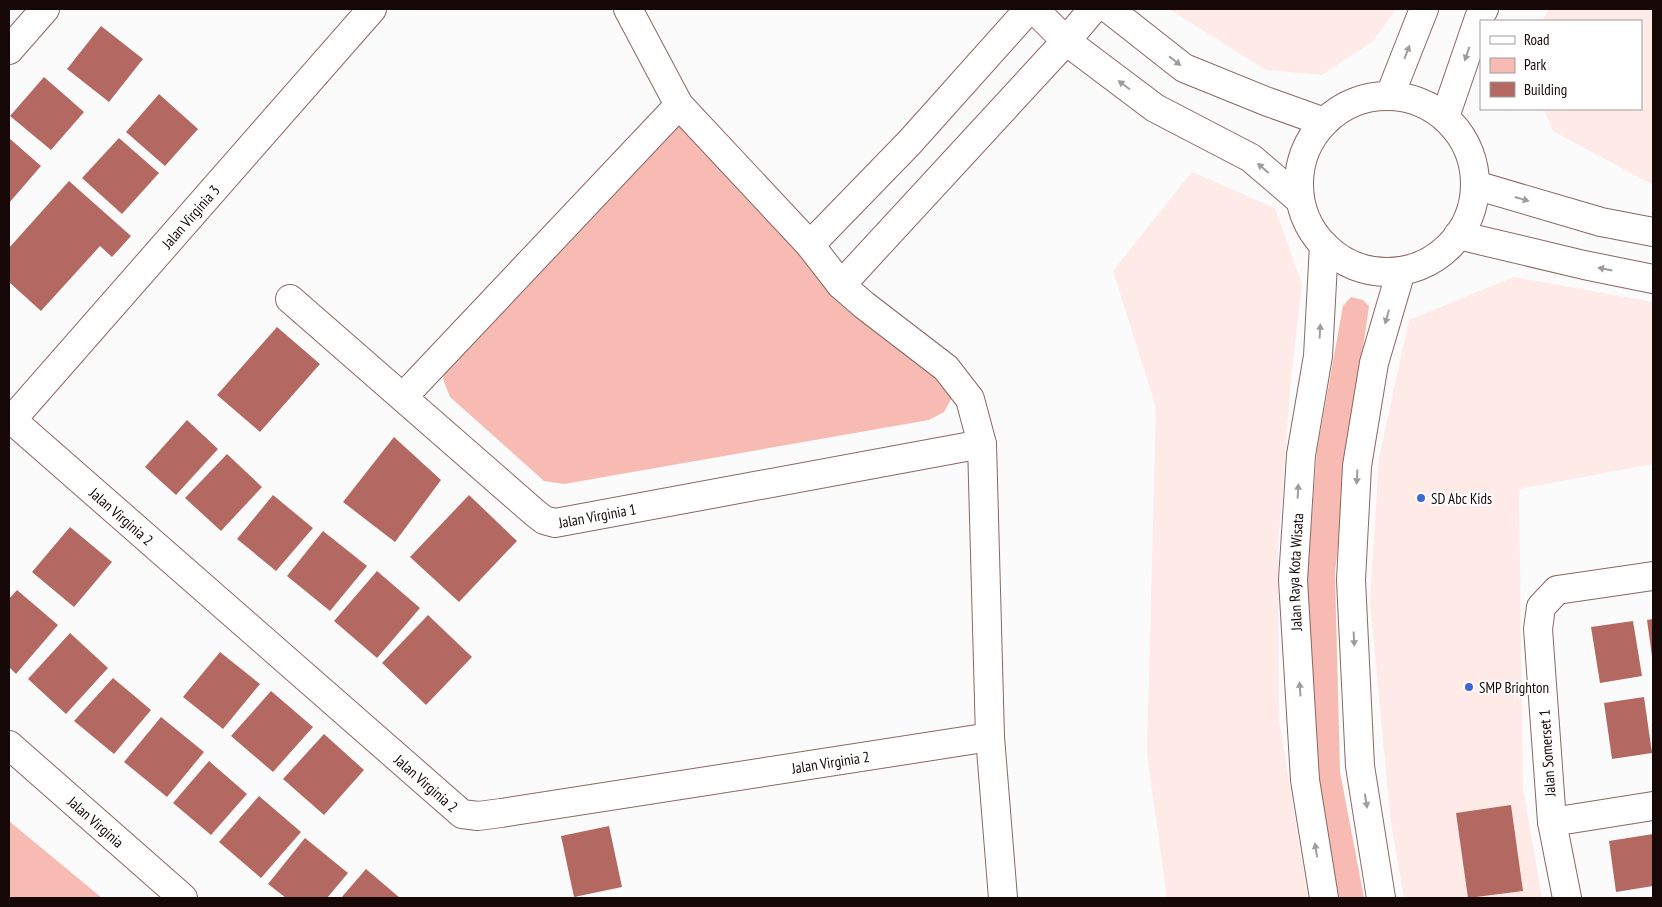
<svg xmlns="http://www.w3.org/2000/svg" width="1662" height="907" font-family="'PT Sans Narrow',sans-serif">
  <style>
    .built { fill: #feeae7 }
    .green { fill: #f8bbb3 }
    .building { fill: #b36961 }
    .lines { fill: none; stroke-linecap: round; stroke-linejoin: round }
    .minor-casing { stroke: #8a6762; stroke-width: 30 }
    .minor { stroke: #fff; stroke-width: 28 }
    .oneway { fill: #a19c9c }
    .poi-dot { fill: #3d66d7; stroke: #fff; stroke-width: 2 }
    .labels { text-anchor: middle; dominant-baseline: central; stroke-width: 4; stroke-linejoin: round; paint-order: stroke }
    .street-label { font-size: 15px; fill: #150807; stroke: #fff }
    .poi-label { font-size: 15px; fill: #150807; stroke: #fff; text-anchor: start }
  </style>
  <rect width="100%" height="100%" fill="#fbfbfb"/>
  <g class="built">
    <polygon points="1169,9 1396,9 1373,41 1322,75 1266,70"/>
    <polygon points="1549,9 1653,9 1653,185 1553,131 1544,109 1641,109 1641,21 1542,21"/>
    <polygon points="1192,172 1275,208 1302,284 1291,378 1278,549 1279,720 1308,898 1167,898 1147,753 1156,407 1113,271"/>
    <polygon points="1514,277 1653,302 1653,464 1519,489 1523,789 1542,898 1404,898 1391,824 1370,602 1379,458 1409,320"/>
  </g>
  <g class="green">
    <polygon points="680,115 954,394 944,412 929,420 564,484 544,481 450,397 443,379 445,361"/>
    <polygon points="1351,297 1363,300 1369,306 1349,446 1335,573 1340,772 1364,898 1339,898 1318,776 1307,578 1317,450 1343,306"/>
    <polygon points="9,821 102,898 9,898"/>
  </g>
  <g class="building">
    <polygon points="101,26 143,59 109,102 67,69"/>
    <polygon points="44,77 84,112 51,150 10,116"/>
    <polygon points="159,94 198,129 165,166 126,132"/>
    <polygon points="9,138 41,166 9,203"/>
    <polygon points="119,138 159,173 122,214 82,178"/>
    <polygon points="69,181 131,236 112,257 100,246 41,311 9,282 9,248"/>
    <polygon points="277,327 320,364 260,432 217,395"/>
    <polygon points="187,420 218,449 176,495 145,467"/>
    <polygon points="394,437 441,480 395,542 343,502"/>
    <polygon points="227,454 262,487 221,531 185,498"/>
    <polygon points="273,495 313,528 276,571 237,539"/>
    <polygon points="469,495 517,541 459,602 410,557"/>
    <polygon points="70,527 112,562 74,607 32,572"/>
    <polygon points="323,531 367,566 330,611 287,576"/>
    <polygon points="377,571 420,608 377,658 334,621"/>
    <polygon points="17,590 58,625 16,674 9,667 9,599"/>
    <polygon points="428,615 472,657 426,705 382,663"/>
    <polygon points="1653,619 1653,656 1652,656 1647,620"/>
    <polygon points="1633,621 1642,676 1600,683 1591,627"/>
    <polygon points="70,633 108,668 66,714 28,679"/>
    <polygon points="220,652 260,684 223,729 183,697"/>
    <polygon points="113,678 151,710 114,754 74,721"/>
    <polygon points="271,691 313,727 273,772 231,736"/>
    <polygon points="1644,697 1652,753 1612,759 1604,703"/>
    <polygon points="161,717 204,752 167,797 124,762"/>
    <polygon points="324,734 364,770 324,815 283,779"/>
    <polygon points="209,761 247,794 211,835 173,803"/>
    <polygon points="259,796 301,832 261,878 219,842"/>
    <polygon points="1511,805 1523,891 1468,898 1456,813"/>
    <polygon points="609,826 622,887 574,897 561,836"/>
    <polygon points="1653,834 1653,886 1616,892 1609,841"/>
    <polygon points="305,838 348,873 327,898 286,898 268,884"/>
    <polygon points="366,869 400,898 341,898"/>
  </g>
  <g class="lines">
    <g class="minor-casing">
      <g id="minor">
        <polyline points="628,9 679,105 810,245 841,285 864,305 946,368 970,399 982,444 990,737 1003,898"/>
        <polyline points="1034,9 1066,41 1155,108 1251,158 1300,200"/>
        <polyline points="1109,9 1184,68 1268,102 1324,122"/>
        <polyline points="9,50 45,9"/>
        <polyline points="1390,95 1424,9"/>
        <circle cx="1387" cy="184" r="88"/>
        <polyline points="1445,117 1479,18 1484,9"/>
        <polyline points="1475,185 1601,222 1653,232"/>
        <polyline points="1458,235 1584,265 1653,279"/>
        <polyline points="810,245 910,142 1029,9"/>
        <polyline points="841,285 1066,41 1093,9"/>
        <path id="s1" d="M290 299 535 513 544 520 555 523 982 444"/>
        <polyline points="403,397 679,105"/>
        <path id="s2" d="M12 420 462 814 478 816 501 813 990 737"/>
        <path id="s3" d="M9 423 372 9"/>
        <path id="s4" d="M9 745 183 898"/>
        <polyline points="1552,822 1653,806"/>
        <path id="s5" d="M1324 898 1305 780 1293 580 1301 455 1318 356 1324 245"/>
        <polyline points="1381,898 1360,766 1351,580 1357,466 1374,363 1401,271"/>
        <polyline points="1567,898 1552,822 1538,629 1541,607 1557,590 1653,576"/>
      </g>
    </g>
    <use href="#minor" class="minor"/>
  </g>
  <defs><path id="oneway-solid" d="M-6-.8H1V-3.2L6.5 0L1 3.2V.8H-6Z" transform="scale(1.25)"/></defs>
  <g class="oneway">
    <use href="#oneway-solid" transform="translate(1407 52) rotate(-69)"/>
    <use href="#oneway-solid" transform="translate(1467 54) rotate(109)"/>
    <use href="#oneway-solid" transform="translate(1175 61) rotate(38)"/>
    <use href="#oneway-solid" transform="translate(1124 85) rotate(-143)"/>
    <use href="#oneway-solid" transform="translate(1263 168) rotate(-139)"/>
    <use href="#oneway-solid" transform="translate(1522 199) rotate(16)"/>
    <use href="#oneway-solid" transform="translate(1605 269) rotate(-169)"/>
    <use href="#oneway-solid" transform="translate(1387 317) rotate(106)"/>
    <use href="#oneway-solid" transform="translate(1320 331) rotate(-87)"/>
    <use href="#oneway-solid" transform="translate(1357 477) rotate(93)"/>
    <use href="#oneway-solid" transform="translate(1298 491) rotate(-87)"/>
    <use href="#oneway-solid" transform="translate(1354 639) rotate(87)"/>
    <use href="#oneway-solid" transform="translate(1300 689) rotate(-94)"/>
    <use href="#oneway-solid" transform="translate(1366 801) rotate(81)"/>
    <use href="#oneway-solid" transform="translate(1316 850) rotate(-99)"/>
  </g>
  <g class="poi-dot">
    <circle cx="1421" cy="498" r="5"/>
    <circle cx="1469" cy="687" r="5"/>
  </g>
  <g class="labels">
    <g class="street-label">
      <text stroke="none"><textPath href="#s3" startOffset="275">Jalan Virginia 3</textPath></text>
      <text stroke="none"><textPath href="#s1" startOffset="391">Jalan Virginia 1</textPath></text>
      <text stroke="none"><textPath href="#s2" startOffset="146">Jalan Virginia 2</textPath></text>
      <text stroke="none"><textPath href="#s5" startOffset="328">Jalan Raya Kota Wisata</textPath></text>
      <text transform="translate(1547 753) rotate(-94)">Jalan Somerset 1</text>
      <text stroke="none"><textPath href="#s2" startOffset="971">Jalan Virginia 2</textPath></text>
      <text stroke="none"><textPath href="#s2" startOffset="551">Jalan Virginia 2</textPath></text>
      <text stroke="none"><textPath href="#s4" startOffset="116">Jalan Virginia</textPath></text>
    </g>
    <g class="poi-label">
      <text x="1431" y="498">SD Abc Kids</text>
      <text x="1479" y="687">SMP Brighton</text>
    </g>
  </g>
  <rect width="1662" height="907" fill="none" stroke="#150807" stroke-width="20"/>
  <rect x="1480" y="20" width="162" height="90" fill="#ffffff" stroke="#a19c9c"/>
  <rect x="1490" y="36" width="25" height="8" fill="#ffffff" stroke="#a19c9c"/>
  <text x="1524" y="45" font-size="15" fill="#150807">Road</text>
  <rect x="1490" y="58" width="25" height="15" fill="#f8bbb3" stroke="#a19c9c"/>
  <text x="1524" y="70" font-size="15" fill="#150807">Park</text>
  <rect x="1490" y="82" width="25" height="15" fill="#b36961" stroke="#a19c9c"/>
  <text x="1524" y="95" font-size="15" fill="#150807">Building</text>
</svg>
